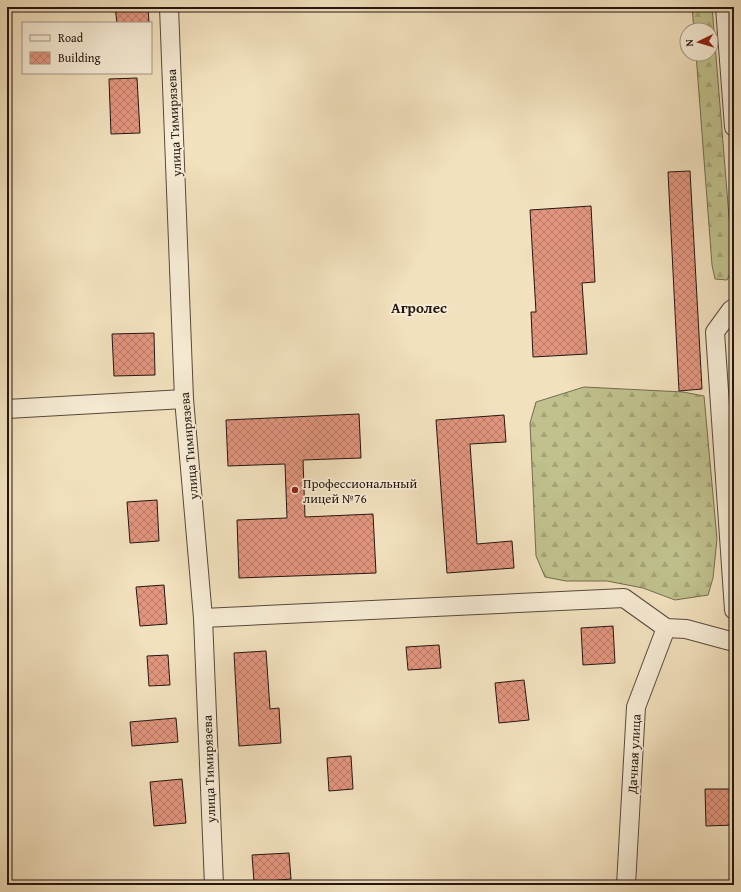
<svg xmlns="http://www.w3.org/2000/svg" width="741" height="892" font-family="'Gentium Book Plus',serif">
  <style>
    .forest { fill: url(#forest-firs); stroke: #726c4f }
    .building { fill: url(#building-cross-hatch); stroke: #241611 }
    .lines { fill: none; stroke-linecap: round; stroke-linejoin: round }
    .minor-casing { stroke: #58493c; stroke-width: 20 }
    .minor { stroke: #f7ecd5; stroke-width: 18 }
    .poi-dot { fill: #8f2418; stroke: #f7ecd5; stroke-width: 1.5 }
    .labels { text-anchor: middle; dominant-baseline: central; stroke-width: 3.5; stroke-linejoin: round; paint-order: stroke }
    .street-label { font-size: 13px; fill: #241611; stroke: #f7ecd5 }
    .poi-label { font-size: 13px; fill: #241611; stroke: #f7ecd5; text-anchor: start }
    .quarter-label { font-size: 15px; font-weight: bold; fill: #241611; stroke: #f7ecd5 }
  </style>
  <defs>
    <pattern id="forest-firs" width="22" height="20" patternUnits="userSpaceOnUse"><rect width="22" height="20" fill="#c0c18d"/><path d="M5 1l3.5 6h-7zM16 11l3.5 6h-7z" fill="#a5a579"/></pattern>
    <pattern id="building-cross-hatch" width="8" height="8" patternUnits="userSpaceOnUse"><rect width="8" height="8" fill="#e3967f"/><path d="M0 0l8 8M0 8l8-8" fill="none" stroke="#b87967"/></pattern>
  </defs>
  <rect width="100%" height="100%" fill="#f2e1be"/>
  <filter id="stains"><feTurbulence type="fractalNoise" baseFrequency=".005" numOctaves="4"/><feColorMatrix values="0 0 0 0 .2 0 0 0 0 .09 0 0 0 0 .02 0 0 0 .5 -.17"/></filter>
  <radialGradient id="worn" r=".72"><stop offset=".6" stop-color="#630" stop-opacity="0"/><stop offset="1" stop-color="#630" stop-opacity=".3"/></radialGradient>
  <g class="forest">
    <polygon points="692,7 712,7 733,266 727,280 715,279 712,265 696,54 711,54 711,30 694,30"/>
    <polygon points="584,387 683,392 704,396 717,539 713,578 708,595 675,600 643,588 607,581 566,581 545,577 536,556 530,423 536,402"/>
  </g>
  <g class="building">
    <polygon points="115,7 148,7 149,23 117,23"/>
    <polygon points="137,78 140,133 111,134 109,79"/>
    <polygon points="690,171 702,389 679,391 668,172"/>
    <polygon points="591,206 595,282 582,283 587,354 533,357 531,312 536,312 530,210"/>
    <polygon points="154,333 155,375 114,376 112,334"/>
    <polygon points="359,414 361,458 303,460 305,517 373,514 376,573 239,578 237,520 287,518 285,464 228,466 226,420"/>
    <polygon points="504,415 506,442 470,444 477,544 512,541 514,568 447,573 436,420"/>
    <polygon points="157,500 159,541 130,543 127,502"/>
    <polygon points="164,585 167,624 140,626 136,587"/>
    <polygon points="613,626 615,663 583,665 581,628"/>
    <polygon points="439,645 441,668 408,670 406,647"/>
    <polygon points="266,651 270,709 279,708 281,743 239,746 234,653"/>
    <polygon points="168,655 170,685 149,686 147,656"/>
    <polygon points="524,680 529,720 499,723 495,683"/>
    <polygon points="176,718 178,742 132,746 130,722"/>
    <polygon points="351,756 353,789 329,791 327,758"/>
    <polygon points="182,779 186,823 154,826 150,782"/>
    <polygon points="705,789 734,789 734,825 706,826"/>
    <polygon points="289,853 291,879 254,882 252,855"/>
  </g>
  <g class="lines">
    <g class="minor-casing">
      <g id="minor">
        <polyline points="169,7 184,399 203,618 214,885"/>
        <polyline points="725,7 734,127"/>
        <polyline points="734,308 731,310 715,332 734,610"/>
        <polyline points="7,409 184,399"/>
        <polyline points="203,618 624,598 666,628 686,629 734,642"/>
        <polyline points="626,885 636,707 666,628"/>
      </g>
    </g>
    <use href="#minor" class="minor"/>
  </g>
  <circle class="poi-dot" cx="295" cy="490" r="4"/>
  <g class="labels">
    <g class="street-label">
      <text transform="translate(174 123) rotate(-93)">улица Тимирязева</text>
      <text transform="translate(189 446) rotate(-95)">улица Тимирязева</text>
      <text transform="translate(634 754) rotate(-87)">Дачная улица</text>
      <text transform="translate(209 769) rotate(-92)">улица Тимирязева</text>
    </g>
    <g class="poi-label">
      <text x="303" y="483">Профессиональный<tspan x="303" dy="15">лицей №76</tspan></text>
    </g>
    <g class="quarter-label">
      <text x="419" y="307">Агролес</text>
    </g>
  </g>
  <rect width="741" height="892" fill="none" stroke="#f2e1be" stroke-width="24"/>
  <rect x="8" y="8" width="725" height="876" fill="none" stroke="#241611" stroke-width="2"/>
  <rect x="12" y="12" width="717" height="868" fill="none" stroke="#241611"/>
  <rect x="22" y="22" width="130" height="52" fill="#f7ecd5" stroke="#a39687"/>
  <rect x="30" y="35" width="20" height="6" fill="#f7ecd5" stroke="#a39687"/>
  <text x="58" y="42" font-size="12" fill="#241611">Road</text>
  <rect x="30" y="52" width="20" height="12" fill="url(#building-cross-hatch)" stroke="#a39687"/>
  <text x="58" y="62" font-size="12" fill="#241611">Building</text>
  <g transform="translate(699 42) rotate(265)"><circle r="19" fill="#f7ecd5" stroke="#a39687"/>
  <path d="M0-3L7 15L0 10L-7 15Z" fill="#8f2418"/>
  <text y="-6" font-size="11" font-weight="bold" text-anchor="middle" fill="#241611">N</text>
  </g>
  <rect width="100%" height="100%" filter="url(#stains)"/>
  <rect width="100%" height="100%" fill="url(#worn)"/>
</svg>
